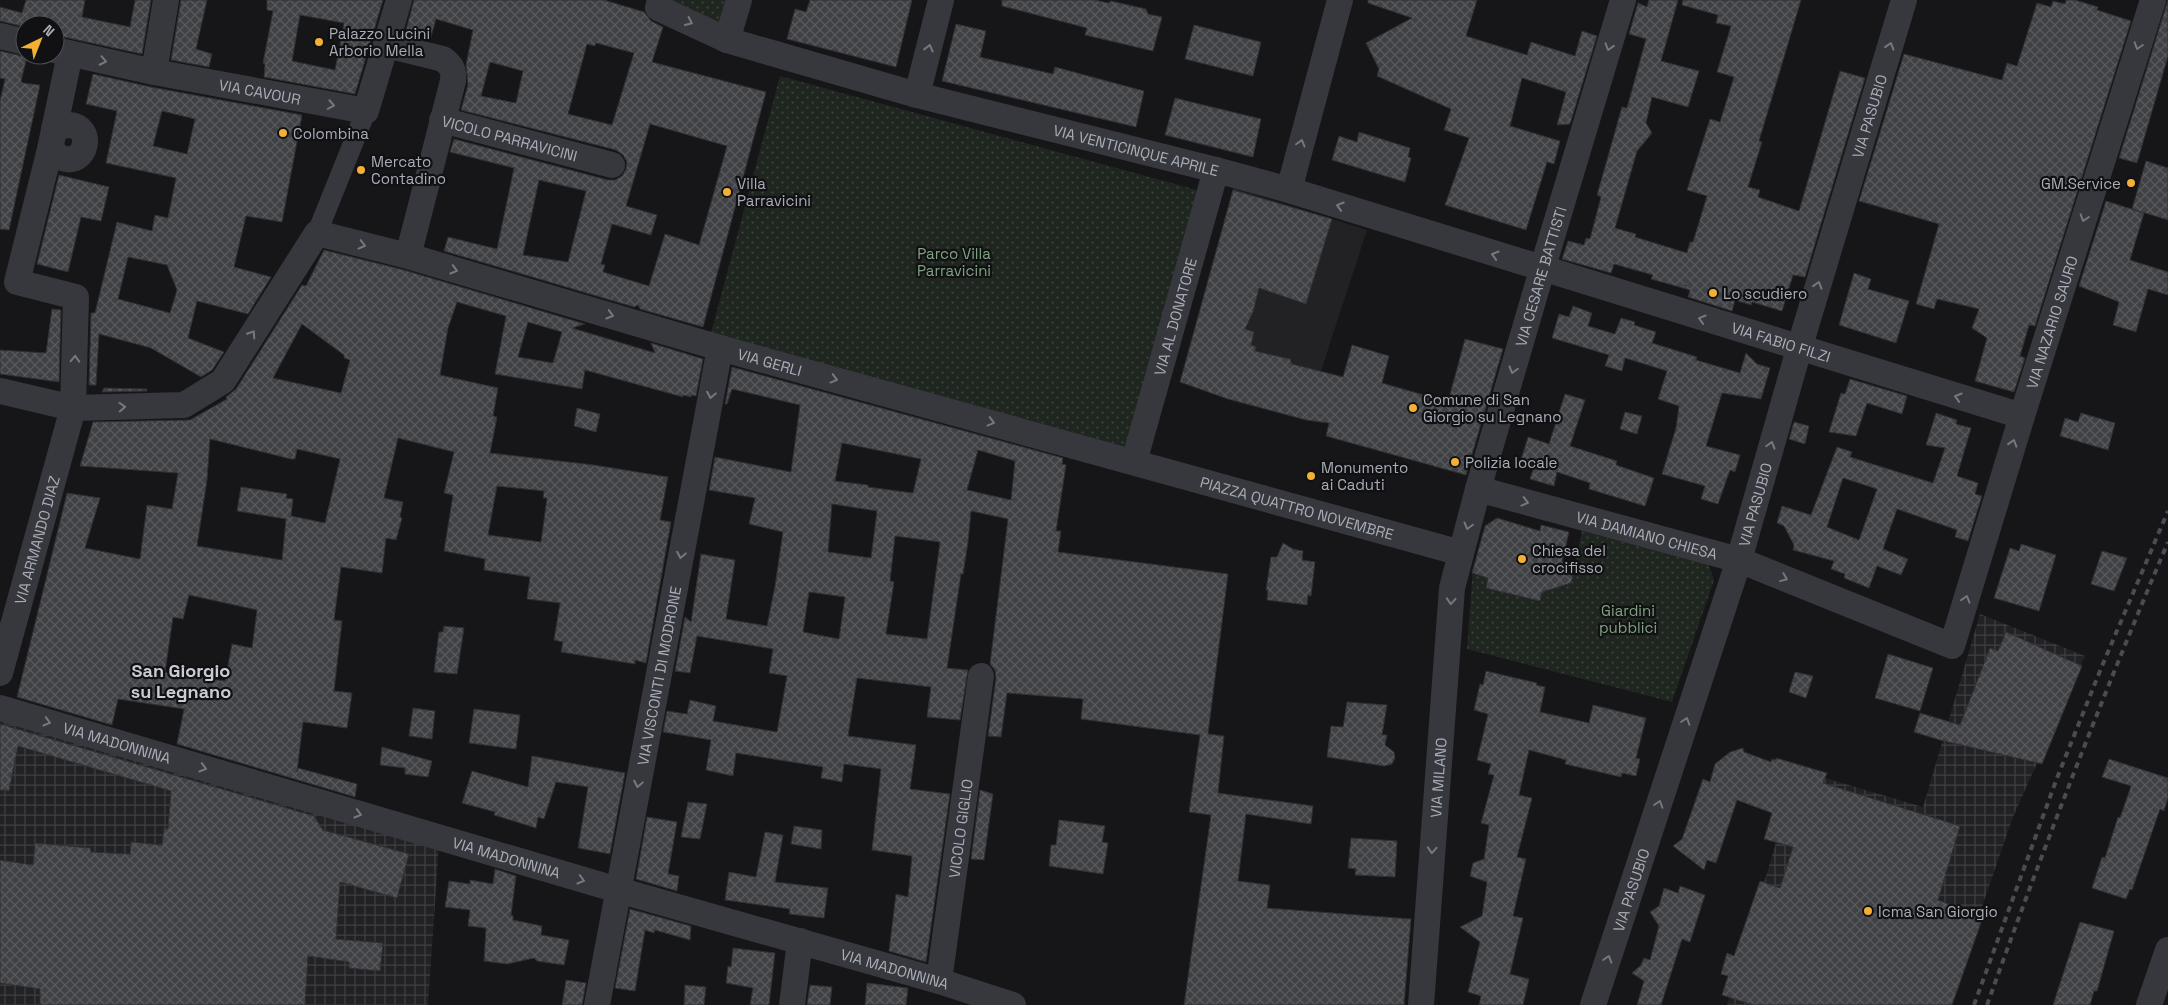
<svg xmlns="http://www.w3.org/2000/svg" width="2168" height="1005" font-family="'Space Grotesk',sans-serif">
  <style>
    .built { fill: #222225 }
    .industrial { fill: url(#industrial-grid) }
    .park { fill: url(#park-dots) }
    .building { fill: url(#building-cross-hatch); stroke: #303034; fill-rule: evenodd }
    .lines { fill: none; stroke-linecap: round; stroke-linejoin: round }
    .path { stroke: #3d3f44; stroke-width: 3; stroke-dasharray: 2.5 4; stroke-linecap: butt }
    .pedestrian { stroke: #37383d; stroke-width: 20 }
    .minor { stroke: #37383d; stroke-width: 26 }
    .rail { stroke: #4a4c52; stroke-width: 4; stroke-dasharray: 6 5; stroke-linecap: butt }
    .oneway { stroke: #757881 }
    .poi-dot { fill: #f2b134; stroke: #111113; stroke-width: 2 }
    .labels { text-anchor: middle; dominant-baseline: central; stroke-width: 4.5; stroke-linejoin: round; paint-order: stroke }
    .poi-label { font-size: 15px; fill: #a8adb8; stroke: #111113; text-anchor: start }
    .street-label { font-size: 15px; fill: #a8adb8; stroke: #111113 }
    .park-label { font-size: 15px; fill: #7fa381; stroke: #111113 }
    .quarter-label { font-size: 18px; font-weight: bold; fill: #c9ccd4; stroke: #111113 }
  </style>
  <defs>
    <pattern id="industrial-grid" width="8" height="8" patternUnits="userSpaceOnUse" patternTransform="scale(1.25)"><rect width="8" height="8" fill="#222225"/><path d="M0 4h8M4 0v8" fill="none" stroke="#3f3f43"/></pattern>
    <pattern id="park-dots" width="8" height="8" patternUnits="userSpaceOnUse" patternTransform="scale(1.25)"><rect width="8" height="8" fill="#1e261f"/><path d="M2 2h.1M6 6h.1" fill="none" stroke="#3c433d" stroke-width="1.8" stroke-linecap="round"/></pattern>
    <pattern id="building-cross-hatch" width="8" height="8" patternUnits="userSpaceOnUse" patternTransform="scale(1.25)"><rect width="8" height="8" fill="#404145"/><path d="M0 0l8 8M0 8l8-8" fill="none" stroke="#595a5e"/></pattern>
  </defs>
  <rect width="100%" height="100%" fill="#161618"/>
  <polygon class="built" points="1233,188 1367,230 1321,371 1307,420 1228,399 1180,382"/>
  <g class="industrial">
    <polygon points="1980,614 2085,656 2013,817 1948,1005 1727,1005 1798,770 1923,807"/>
    <polygon points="0,711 439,845 428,1005 0,1005"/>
  </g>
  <g class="park">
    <polygon points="665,0 733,0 723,33"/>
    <polygon points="780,76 1197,190 1127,447 711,333"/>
    <polygon points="1582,531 1709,565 1714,580 1672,702 1467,649 1473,567 1547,591 1571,580"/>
  </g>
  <g class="building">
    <polygon points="26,0 85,0 82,17 130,27 135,0 151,0 142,54 55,35 55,25 25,25 25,27 0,21 0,7 22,13"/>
    <polygon points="181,0 207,0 196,49 212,54 209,67 171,60"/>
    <path d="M267 0H383L355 94 264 77 265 64 263 63 273 11 267 10ZM300 15 344 23 335 70 292 61Z"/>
    <path d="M414 0H604L644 12 651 21 663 27 652 62 766 92 703 327 640 309 638 305 634 307 444 251 448 237 497 249 514 168 450 152 454 139 608 180H615L622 176 626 169 627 162 623 155 616 150 461 110 468 85 466 65 473 30 436 19 430 40 405 34ZM596 43 634 53 612 125 568 114 587 44 595 46ZM490 62 523 71 516 103 481 96ZM650 124 727 146 699 245 665 234 649 286 603 272 605 265 601 264 612 224 651 235 657 215 626 206ZM539 180 586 191 568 262 523 255Z"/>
    <polygon points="810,0 912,0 896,67 787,39 795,9 806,12"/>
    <polygon points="1002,0 1095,0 1108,3 1111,1 1146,9 1148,14 1162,17 1153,51 1085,35 1087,28 1002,6"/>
    <polygon points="1368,0 1477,0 1466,36 1527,55 1531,42 1575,56 1582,31 1597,36 1570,124 1557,125 1566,92 1522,78 1510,126 1560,141 1554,164 1547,162 1526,230 1445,205 1469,138 1444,130 1451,109 1377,76 1379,69 1366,43 1412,18 1368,3"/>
    <polygon points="1649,0 1678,0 1661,61 1699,71 1688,107 1652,97 1646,123 1652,133 1637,151 1615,228 1636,234 1635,237 1687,253 1690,242 1693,242 1707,196 1687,190 1710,119 1720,122 1734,77 1717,72 1731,26 1716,23 1718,15 1682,5 1683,0 1801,0 1759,141 1762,142 1748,187 1760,190 1758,197 1799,211 1840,71 1865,78 1805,277 1793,275 1782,311 1752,302 1751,305 1735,300 1732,311 1688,297 1690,290 1651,279 1653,275 1614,264 1611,273 1562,259 1568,241 1584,245 1586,238 1590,239 1601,197 1597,195 1622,107 1627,108 1646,39 1629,34 1638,3 1647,7"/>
    <polygon points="2066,0 2075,0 2098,7 2097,10 2131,21 2035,326 2029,325 2020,356 2025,358 2014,392 1975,381 1987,338 1972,328 1979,309 1937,299 1934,309 1916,304 1939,224 1859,201 1904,54 2002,80 2007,63 2017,66 2037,3 2051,7 2053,1 2065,4"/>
    <polygon points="2168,0 2168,56 2137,163 2119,158"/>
    <polygon points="956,24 986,31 980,57 1053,74 1055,67 1144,91 1136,127 942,81"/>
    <polygon points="1194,25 1261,42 1253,76 1185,59"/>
    <polygon points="0,51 27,57 21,81 23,83 40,85 9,230 0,229 0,101 5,79 0,78"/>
    <path d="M93 74 151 87 302 115 282 222 246 216 234 267 271 277 248 314 197 301 188 338 224 352 212 370 201 377 151 348 99 334 96 385H89L91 313H95L117 222 152 231 155 215 168 218 176 178 106 163 117 111 86 104ZM162 111 195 119 187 154 153 146ZM128 257 167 265 177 290 170 313 118 299Z"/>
    <polygon points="1175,98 1261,119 1253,157 1165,135"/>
    <polygon points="1359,132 1410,148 1408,157 1411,158 1405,182 1332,160 1339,136 1357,142"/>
    <polygon points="2146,161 2168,168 2168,220 2132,209"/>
    <polygon points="59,175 109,187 101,221 81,217 68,272 37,264"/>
    <polygon points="1233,190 1332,219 1306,304 1259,288 1253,312 1245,329 1254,332 1251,345 1256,347 1255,351 1290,359 1292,364 1343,377 1352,345 1389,356 1382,383 1448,402 1465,339 1503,349 1466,475 1326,436 1329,423 1306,420 1228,399 1180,382"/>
    <polygon points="2106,201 2144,213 2130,260 2168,272 2168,295 2148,289 2136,332 2113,325 2119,302 2079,286"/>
    <path d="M324 250 404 270 585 324 572 328 655 353 651 343 703 359 696 396 692 395 691 397 683 395V397L585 370 582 389 495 374 506 316 457 302 448 328 440 375 498 388 493 416 497 417 490 453 594 465 668 477 660 520 671 522 646 663 635 660V664L561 652 563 642 554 640 560 603 527 599 530 577 484 570 485 559 444 551 453 495 444 493 454 452 398 438 384 498 403 502 400 517 402 518 396 540 386 538 382 573 341 567 334 620 342 621 334 691 352 693 347 728 303 722 297 772 298 768 357 784 355 797 177 744 184 709 118 699 112 725 17 697 67 493 100 498 85 548 140 559 147 505 172 509 178 473 80 466 93 422 190 420 227 399 226 397 236 389 302 285 306 286ZM528 322 562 332 553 363 518 357ZM302 324 344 355V358L350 360 341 393 273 378ZM210 439 291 459H295L297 449 340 459 325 523 291 516 293 499 286 498 287 494 241 487 237 511 286 519 282 560 197 546 207 480ZM497 486 544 491 543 498H547L541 542 488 535ZM189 595 257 610 252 648 232 644 225 681 165 672 173 617 183 619Z"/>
    <polygon points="1854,273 1871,279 1868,289 1909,301 1896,343 1839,325"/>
    <polygon points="1573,306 1592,313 1588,326 1615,334 1621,318 1635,322 1634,325 1656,332 1652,343 1697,357 1696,360 1740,373 1746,353 1757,364 1770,368 1761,399 1722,393 1706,446 1740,455 1735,472 1730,470 1718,504 1701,499 1705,486 1662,474 1676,428 1679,406 1658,399 1667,371 1625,358 1622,371 1605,366 1609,355 1552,338 1559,314 1569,317"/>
    <polygon points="52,309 61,310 59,382 0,374 0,350 46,353"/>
    <path d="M732 367 1063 458 1062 464 1066 465 1056 531H1061L1058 552 1228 574 1208 734 1224 736 1218 793 1313 806 1311 824 1246 814 1238 881 1270 885 1267 908 1411 919 1404 1005H1184L1211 815 1189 812 1200 735 1081 719 1083 699 1007 693 1001 737 988 736 996 678 995 670 990 664 1008 519 971 511 968 542 963 574H961L947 668 968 670 960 720 927 717 931 687 857 678 848 736 916 745 910 789 950 794 926 962 889 951 896 894 908 897 912 856 872 850 881 769 844 764 842 782 821 778 823 767 736 753 733 776 706 770 711 740 663 732 667 711 687 714 690 700 716 706 713 721 777 732 787 676 769 673 773 649 697 636 690 673 675 671 685 617 691 622 701 554 735 560 726 619 767 626 775 586 783 532 749 524 755 498 709 490 715 457 791 472 800 405 732 389 727 404H725ZM842 443 921 459 913 493 868 487V485L835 481ZM978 450 1015 461 1011 500 967 490ZM832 504 877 511 871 558 828 552ZM895 536 940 542 927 639 886 634 894 582 890 581ZM809 592 845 597 839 639 803 632Z"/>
    <polygon points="1850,379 1907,396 1902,414 1867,403 1856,436 1829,432 1841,393 1845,394"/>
    <polygon points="104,388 147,389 147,391 102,392"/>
    <polygon points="1565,394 1585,400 1570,446 1617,461 1616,465 1654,478 1645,506 1589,489 1590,483 1557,472 1554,486 1530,479 1534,467 1520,463 1528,437 1549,444"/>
    <polygon points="577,408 600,414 596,432 574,426"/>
    <polygon points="1625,412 1642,416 1637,434 1620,429"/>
    <path d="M1936 413 1957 420 1956 424 1971 428 1957 476 1978 483 1975 494 1982 496 1968 541 1955 537 1957 530 1897 509 1883 549 1908 559 1901 575 1877 566 1869 588 1844 578 1845 574 1831 569 1834 561 1793 550 1794 545 1784 526 1777 523 1782 506 1811 515 1837 447 1852 452 1850 457 1933 483 1945 448 1926 445ZM1843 478 1877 489 1859 540 1827 527Z"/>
    <polygon points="2081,413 2115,423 2108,450 2060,436 2065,418 2078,422"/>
    <polygon points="1794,422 1809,426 1805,444 1789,439"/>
    <polygon points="1497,518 1540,531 1541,525 1569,532 1562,562 1576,564 1571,583 1542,592 1540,601 1486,588 1488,578 1472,573 1485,526"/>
    <polygon points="1283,543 1293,549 1303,551 1302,560 1315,562 1311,596 1308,595 1307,605 1267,600 1268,590 1266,590 1271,557 1277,557"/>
    <polygon points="2021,544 2056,555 2039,611 1994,598 2010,548 2019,551"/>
    <polygon points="2102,551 2127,558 2114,591 2091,584"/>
    <polygon points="444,626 464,628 457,674 434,672 439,632 443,632"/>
    <polygon points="2006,632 2082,666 2042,764 1940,740 1914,732 1920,713 1960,725 1990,648 1998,651"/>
    <polygon points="1888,654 1933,668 1920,711 1875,698"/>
    <polygon points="1486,671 1537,683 1536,685 1545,687 1540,712 1589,723 1593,705 1646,718 1636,758 1640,759 1636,776 1622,773 1621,777 1565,764 1566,760 1529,750 1519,795 1532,798 1517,857 1526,859 1513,916 1523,918 1510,974 1529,979 1523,1005 1479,1005 1481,996 1468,992 1480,942 1460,927 1482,916 1487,882 1470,876 1473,863 1484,859 1489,825 1481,823 1494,775 1488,774 1491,764 1477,760 1488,714 1474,710 1480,684 1483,685"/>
    <polygon points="1795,672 1813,676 1806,698 1789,692"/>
    <polygon points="1347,702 1387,705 1382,735 1387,735 1385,745 1394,752 1395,758 1392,764 1384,766 1327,757 1331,726 1343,727"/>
    <polygon points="413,708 435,711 432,739 409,736"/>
    <polygon points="474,709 520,715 516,749 469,743"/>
    <polygon points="0,724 314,816 323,830 409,854 397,898 340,882 336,939 383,943 380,971 349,968 349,962 308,956 305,1005 40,1005 40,989 0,983 0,860 33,865 35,843 90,848 91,852 130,854 131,842 162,845 164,828 168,829 171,791 18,746 9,791 0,790"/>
    <polygon points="382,747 432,761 428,777 405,774 405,768 380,765"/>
    <polygon points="1743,748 1744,752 1771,762 1772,759 1776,760 1776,758 1827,773 1823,783 1960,826 1938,900 1983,917 1952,1005 1753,1005 1722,995 1728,976 1721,974 1727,953 1734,956 1760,881 1780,888 1793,847 1764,839 1772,813 1737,800 1716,863 1707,860 1704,870 1673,846 1682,839 1703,779 1710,782 1715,764 1730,752"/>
    <polygon points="532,756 625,773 610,854 578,848 588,787 556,782 544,819 538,817 536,828 494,815 495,812 462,803 472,771 528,787"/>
    <polygon points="2109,759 2168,778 2168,798 2164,811 2160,809 2132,890 2130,889 2126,899 2092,888 2102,857 2105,858 2118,817 2120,818 2131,786 2102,777"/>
    <polygon points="980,790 993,794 984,860 971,859"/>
    <polygon points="688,802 707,804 700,839 681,837"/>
    <polygon points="647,817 677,822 668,874 679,876 677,891 636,879"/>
    <polygon points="1059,820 1105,826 1102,842 1108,843 1103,874 1049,866 1051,845 1056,845"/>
    <polygon points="794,826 822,830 821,849 791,844"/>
    <polygon points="765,832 783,835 775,882 828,888 824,918 789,914 790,909 725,900 729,872 756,877"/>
    <polygon points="1351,838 1397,841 1395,877 1355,875 1356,869 1348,868"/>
    <polygon points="495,869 516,876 511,915 513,916 513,920 542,926 541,935 569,940 564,965 537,961 534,958 507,964 484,961 486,928 468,926 470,910 445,907 449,881 470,884 470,880 493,884"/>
    <polygon points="1680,886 1705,895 1690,942 1682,939 1661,1005 1637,1005 1644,981 1632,973 1641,965 1644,958 1650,960 1659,926 1650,912 1659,906 1664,888 1678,893"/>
    <polygon points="630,909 691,926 690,940 655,930 654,933 645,930 635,991 615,988"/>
    <polygon points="2080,922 2114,931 2097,991 2094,991 2090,1005 2053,1005"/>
    <polygon points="733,948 775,953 769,1005 750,1005 753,988 726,983 728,966 731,967"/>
    <polygon points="566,980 586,983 582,1005 562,1005"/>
    <polygon points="867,983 908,988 906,1005 865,1005"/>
    <polygon points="685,985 706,987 704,1005 684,1005"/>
    <polygon points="810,985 832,987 830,1005 807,1005"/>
  </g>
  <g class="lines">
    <polyline class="path" points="1685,287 1686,281 1692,283"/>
    <polyline class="pedestrian" points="317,233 366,111"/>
    <g class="minor">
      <path id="s1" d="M660 0 658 8 727 40 917 95 1216 170 1289 190 2022 416"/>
      <polyline points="0,36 25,42"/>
      <polyline points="727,40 739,0"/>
      <path d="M386 45 443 59C452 66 454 70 453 81L408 256"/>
      <path id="s2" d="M55 50 154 72 366 111 399 0"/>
      <polyline points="154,72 166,0"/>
      <polyline points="917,95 941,0"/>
      <path id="s3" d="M442 120 612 165"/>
      <path d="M50 149C54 152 58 157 62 158 87 167 95 126 69 125 64 125 59 128 54 129"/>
      <polyline points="1289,190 1340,0"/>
      <path id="s4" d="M0 391 73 408 184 405 223 381 317 233 408 256 720 348 1461 553"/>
      <path id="s5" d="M1134 462 1216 170"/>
      <path id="s6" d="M1478 489 1739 560 1952 646 2022 416 2153 0"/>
      <path id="s7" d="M0 673 73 408 76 297 17 282 50 149 70 54"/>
      <path id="s8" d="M0 708 618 890 939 981 1013 1005"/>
      <path id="s9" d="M939 981 981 676"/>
      <path id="s10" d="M597 1005 720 348"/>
      <polyline points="792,1005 800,941"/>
      <path id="s11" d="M1421 1005 1452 588 1478 489 1542 270 1623 0"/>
      <path id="s12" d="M1593 1005 1739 560 1799 349 1904 0"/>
      <polyline points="2149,1005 2168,950"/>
    </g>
    <g class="rail">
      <polyline points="1974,1005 2057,778 2102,666 2168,511"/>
      <path d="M1987 1005C2043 849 2103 695 2168 542"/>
    </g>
  </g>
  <defs><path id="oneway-chevron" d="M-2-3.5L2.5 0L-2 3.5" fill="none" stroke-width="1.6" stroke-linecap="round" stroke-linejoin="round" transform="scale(1.25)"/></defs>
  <g class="oneway">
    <use href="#oneway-chevron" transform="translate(689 22) rotate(25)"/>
    <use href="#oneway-chevron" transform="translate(1890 46) rotate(-73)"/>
    <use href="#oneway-chevron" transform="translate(2138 46) rotate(108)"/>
    <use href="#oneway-chevron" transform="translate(1609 47) rotate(107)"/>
    <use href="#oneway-chevron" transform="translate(929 48) rotate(-76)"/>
    <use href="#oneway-chevron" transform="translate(103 61) rotate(12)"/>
    <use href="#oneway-chevron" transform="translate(331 105) rotate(11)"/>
    <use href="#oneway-chevron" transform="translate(1301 143) rotate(-75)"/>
    <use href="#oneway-chevron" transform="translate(1340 206) rotate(-163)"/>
    <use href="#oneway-chevron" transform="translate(2084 218) rotate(108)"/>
    <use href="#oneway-chevron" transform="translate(362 245) rotate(14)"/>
    <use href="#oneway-chevron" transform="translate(1495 255) rotate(-163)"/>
    <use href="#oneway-chevron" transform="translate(454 270) rotate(16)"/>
    <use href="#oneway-chevron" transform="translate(1818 285) rotate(-73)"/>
    <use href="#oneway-chevron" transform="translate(610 315) rotate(16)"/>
    <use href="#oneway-chevron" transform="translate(1702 319) rotate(-163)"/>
    <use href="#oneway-chevron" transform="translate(252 334) rotate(-57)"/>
    <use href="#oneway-chevron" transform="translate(75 359) rotate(-88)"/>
    <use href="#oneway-chevron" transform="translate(1513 370) rotate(106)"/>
    <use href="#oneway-chevron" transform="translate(834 379) rotate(15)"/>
    <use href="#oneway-chevron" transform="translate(711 395) rotate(101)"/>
    <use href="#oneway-chevron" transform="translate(1958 397) rotate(-163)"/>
    <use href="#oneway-chevron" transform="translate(122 407) rotate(-2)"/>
    <use href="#oneway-chevron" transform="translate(991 422) rotate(15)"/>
    <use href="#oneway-chevron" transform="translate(2013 443) rotate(-73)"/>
    <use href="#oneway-chevron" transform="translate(1771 445) rotate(-74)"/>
    <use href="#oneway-chevron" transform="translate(1525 502) rotate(15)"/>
    <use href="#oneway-chevron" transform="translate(1468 526) rotate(105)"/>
    <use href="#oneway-chevron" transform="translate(681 555) rotate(101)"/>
    <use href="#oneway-chevron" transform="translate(1784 578) rotate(22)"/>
    <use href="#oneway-chevron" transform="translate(1966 599) rotate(-73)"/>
    <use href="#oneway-chevron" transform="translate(1451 601) rotate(94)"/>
    <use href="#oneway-chevron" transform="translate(1686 721) rotate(-72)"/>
    <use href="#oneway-chevron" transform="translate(47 722) rotate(16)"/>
    <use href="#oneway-chevron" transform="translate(203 768) rotate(16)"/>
    <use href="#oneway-chevron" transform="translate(638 784) rotate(101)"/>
    <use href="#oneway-chevron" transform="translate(1659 804) rotate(-72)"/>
    <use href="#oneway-chevron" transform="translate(358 814) rotate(16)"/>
    <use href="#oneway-chevron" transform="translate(1432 850) rotate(94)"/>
    <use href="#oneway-chevron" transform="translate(581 880) rotate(16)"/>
    <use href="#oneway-chevron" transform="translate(1608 959) rotate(-72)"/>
  </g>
  <g class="poi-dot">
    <circle cx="319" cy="42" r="5"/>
    <circle cx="283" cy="133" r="5"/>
    <circle cx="361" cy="170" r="5"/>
    <circle cx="2131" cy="183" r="5"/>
    <circle cx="727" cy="192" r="5"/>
    <circle cx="1713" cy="293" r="5"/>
    <circle cx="1413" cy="408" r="5"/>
    <circle cx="1455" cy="462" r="5"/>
    <circle cx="1311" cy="476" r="5"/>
    <circle cx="1522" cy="559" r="5"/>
    <circle cx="1868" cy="911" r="5"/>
  </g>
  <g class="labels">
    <g class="poi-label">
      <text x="329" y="33">Palazzo Lucini<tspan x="329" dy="17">Arborio Mella</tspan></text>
      <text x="293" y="133">Colombina</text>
      <text x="371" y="161">Mercato<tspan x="371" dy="17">Contadino</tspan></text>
      <text x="737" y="183">Villa<tspan x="737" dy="17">Parravicini</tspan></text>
      <text x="2121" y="183" text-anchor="end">GM.Service</text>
      <text x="1723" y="293">Lo scudiero</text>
      <text x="1423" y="399">Comune di San<tspan x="1423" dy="17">Giorgio su Legnano</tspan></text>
      <text x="1465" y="462">Polizia locale</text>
      <text x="1321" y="467">Monumento<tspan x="1321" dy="17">ai Caduti</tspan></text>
      <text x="1532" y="550">Chiesa del<tspan x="1532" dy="17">crocifisso</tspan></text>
      <text x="1878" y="911">Icma San Giorgio</text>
    </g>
    <g class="street-label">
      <text stroke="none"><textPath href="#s2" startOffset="209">VIA CAVOUR</textPath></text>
      <text stroke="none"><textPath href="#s12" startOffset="931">VIA PASUBIO</textPath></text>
      <text stroke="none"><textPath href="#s3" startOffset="70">VICOLO PARRAVICINI</textPath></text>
      <text stroke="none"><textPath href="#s1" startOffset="508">VIA VENTICINQUE APRILE</textPath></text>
      <text stroke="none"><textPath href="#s11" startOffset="742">VIA CESARE BATTISTI</textPath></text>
      <text stroke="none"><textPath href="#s5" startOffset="151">VIA AL DONATORE</textPath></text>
      <text stroke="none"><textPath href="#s6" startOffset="839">VIA NAZARIO SAURO</textPath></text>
      <text stroke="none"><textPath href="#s1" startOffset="1181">VIA FABIO FILZI</textPath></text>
      <text stroke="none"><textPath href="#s4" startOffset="878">VIA GERLI</textPath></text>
      <text stroke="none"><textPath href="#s12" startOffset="526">VIA PASUBIO</textPath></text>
      <text stroke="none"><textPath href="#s4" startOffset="1425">PIAZZA QUATTRO NOVEMBRE</textPath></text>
      <text stroke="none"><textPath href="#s6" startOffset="175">VIA DAMIANO CHIESA</textPath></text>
      <text stroke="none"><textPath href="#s7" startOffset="138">VIA ARMANDO DIAZ</textPath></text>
      <text stroke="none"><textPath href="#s10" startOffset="335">VIA VISCONTI DI MODRONE</textPath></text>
      <text stroke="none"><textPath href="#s8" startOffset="122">VIA MADONNINA</textPath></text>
      <text stroke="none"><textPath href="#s11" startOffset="228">VIA MILANO</textPath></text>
      <text stroke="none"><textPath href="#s9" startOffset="154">VICOLO GIGLIO</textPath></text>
      <text stroke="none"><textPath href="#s8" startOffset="528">VIA MADONNINA</textPath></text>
      <text stroke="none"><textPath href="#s12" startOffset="121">VIA PASUBIO</textPath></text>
      <text stroke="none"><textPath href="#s8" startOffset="932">VIA MADONNINA</textPath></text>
    </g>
    <g class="park-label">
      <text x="954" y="253">Parco Villa<tspan x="954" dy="17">Parravicini</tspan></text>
      <text x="1628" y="610">Giardini<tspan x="1628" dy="17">pubblici</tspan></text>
    </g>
    <g class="quarter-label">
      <text x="181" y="670">San Giorgio<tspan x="181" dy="21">su Legnano</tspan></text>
    </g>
  </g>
  <g transform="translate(40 40) rotate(43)"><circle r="24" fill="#111113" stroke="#4d4f55"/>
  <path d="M0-4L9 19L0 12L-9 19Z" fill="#f2b134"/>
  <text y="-8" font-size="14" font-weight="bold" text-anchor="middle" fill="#a8adb8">N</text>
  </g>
</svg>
